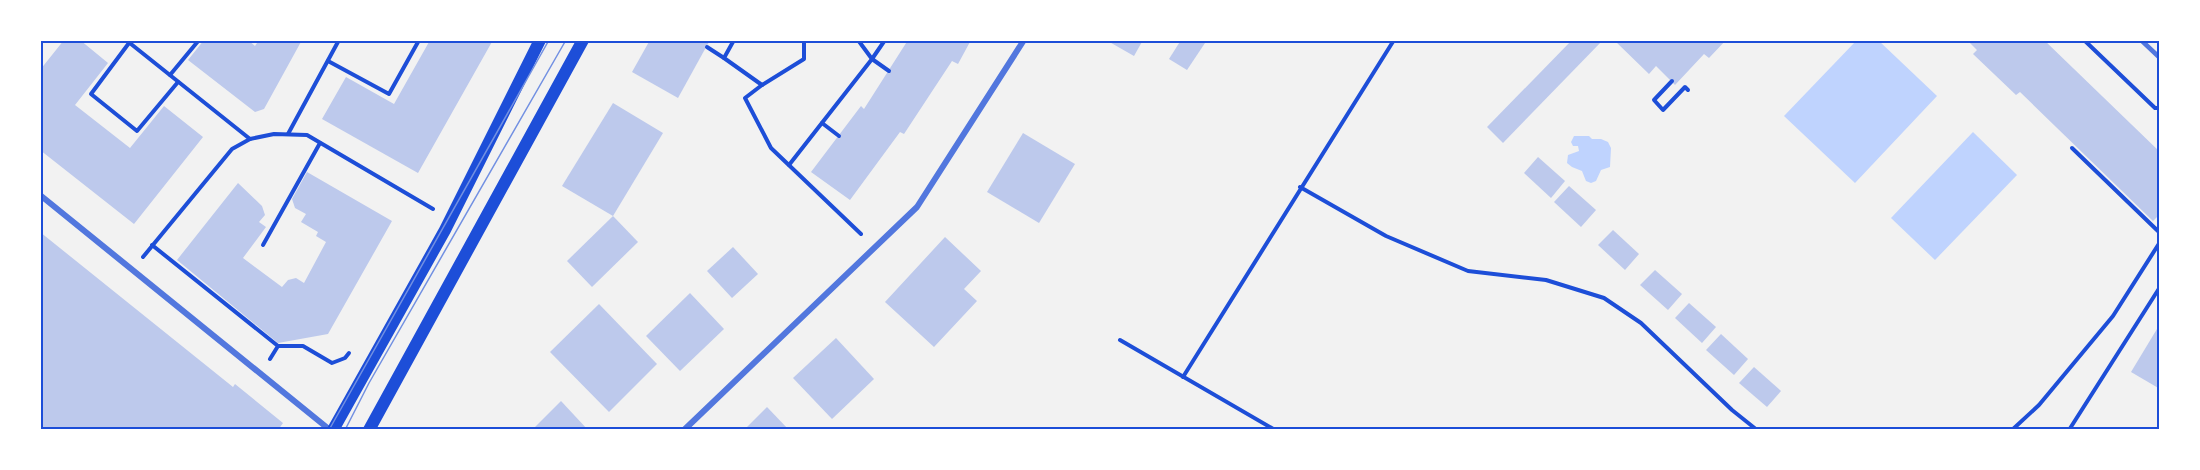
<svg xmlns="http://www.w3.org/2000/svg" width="2200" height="470" font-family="Spectral,serif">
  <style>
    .water { fill: #bfd3fe }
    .building { fill: #bdc9ec }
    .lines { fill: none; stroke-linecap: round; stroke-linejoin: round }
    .path { stroke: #1d4ed8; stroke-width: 4 }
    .service { stroke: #5277de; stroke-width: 4.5 }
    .minor { stroke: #5277de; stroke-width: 6 }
    .secondary { stroke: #1d4ed8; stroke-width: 12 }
    .tram { stroke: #7290e2; stroke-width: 1.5 }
    .neatline { fill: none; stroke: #1d4ed8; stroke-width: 2 }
  </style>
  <rect width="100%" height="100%" fill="#f2f2f2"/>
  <g class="water">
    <polygon points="1856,41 1879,41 1937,96 1855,183 1784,116"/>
    <polygon points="1973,132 2017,175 1935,260 1891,218"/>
    <polygon points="1574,136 1589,136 1592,139 1601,139 1608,142 1611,148 1610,167 1601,170 1596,181 1591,183 1586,181 1582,171 1572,167 1567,163 1568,155 1579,151 1578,146 1573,146 1571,142"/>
  </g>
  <g class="building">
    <polygon points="64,40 80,40 108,63 75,105 130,148 164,106 203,137 134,224 40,150 40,70"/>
    <polygon points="204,40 248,40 255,46 259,40 302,40 264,109 255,112 188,60"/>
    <polygon points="426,40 493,40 418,173 322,119 346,77 394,104 429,42"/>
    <polygon points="650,40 710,40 678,98 632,72"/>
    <polygon points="908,40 971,40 958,64 952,61 904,134 900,132 850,200 811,172 861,106 864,109"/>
    <polygon points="1106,40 1143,40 1134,56"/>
    <polygon points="1181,40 1207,40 1187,70 1169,59"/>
    <polygon points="1572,40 1603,40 1503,143 1487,127"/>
    <polygon points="1614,40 1726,40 1709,58 1704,54 1675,85 1656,66 1649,74"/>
    <polygon points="1967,40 2044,40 2160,152 2160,214 2153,221 2020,92 2016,95 1973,54 1977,50"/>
    <polygon points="613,103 663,133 613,216 562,186"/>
    <polygon points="1023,133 1075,164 1039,223 987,192"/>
    <polygon points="1538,157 1565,181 1551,198 1524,173"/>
    <polygon points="307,172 392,221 328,334 278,343 177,260 238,183 262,206 265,215 259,222 266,227 243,258 282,287 288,280 296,278 304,283 326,242 316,236 318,232 301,222 306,214 295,208 292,199"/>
    <polygon points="1569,186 1596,210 1581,227 1554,202"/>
    <polygon points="613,216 638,242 592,287 567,261"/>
    <polygon points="1613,230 1639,254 1625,270 1598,245"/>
    <polygon points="40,232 233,387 235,384 283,423 278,430 40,430"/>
    <polygon points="945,237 981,271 964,289 977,301 934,347 885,302"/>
    <polygon points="733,247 758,274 732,298 707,271"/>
    <polygon points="1655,270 1682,294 1668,310 1640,285"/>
    <polygon points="690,293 724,329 680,371 646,336"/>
    <polygon points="1689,303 1716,327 1702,343 1675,318"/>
    <polygon points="599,304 657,364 609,412 550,352"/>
    <polygon points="2160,324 2160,389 2131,372"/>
    <polygon points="1721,334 1748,359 1734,375 1706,350"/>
    <polygon points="836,338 874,379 832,419 793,378"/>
    <polygon points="1754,367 1781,391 1767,407 1739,383"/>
    <polygon points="561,401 588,430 532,430"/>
    <polygon points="767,407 789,430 744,430"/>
  </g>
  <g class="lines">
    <g class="path">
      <polyline points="126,40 250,139"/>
      <polyline points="734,40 724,58 762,85"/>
      <polyline points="804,40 804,59 762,85 745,98 771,148 861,234"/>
      <polyline points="885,40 872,59 889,71"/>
      <polyline points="2084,40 2155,108 2160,108"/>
      <polyline points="129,43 91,94 137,131 178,82"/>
      <polyline points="707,47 724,58"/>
      <polyline points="328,61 389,94 418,42 415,40"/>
      <polyline points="170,75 199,40"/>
      <polyline points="1672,81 1654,100 1663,110 1685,87 1688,90"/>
      <polyline points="822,123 839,136"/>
      <polyline points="288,134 339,40"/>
      <polyline points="2072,148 2160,233"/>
      <polyline points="789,165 872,59 858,40"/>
      <polyline points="1300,187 1386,236 1468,271 1546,280 1604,298 1641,323 1732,410 1757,430"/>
      <polyline points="152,245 278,346 270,359"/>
      <polyline points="263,245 320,143"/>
      <polyline points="143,257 232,149 250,139 274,134 307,135 433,209"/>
      <polyline points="1120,340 1275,430"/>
      <polyline points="278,346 303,346 332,363 345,358 349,353"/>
      <polyline points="1183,377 1394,40"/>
      <polyline points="2012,430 2039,405 2113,316 2160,242"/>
      <polyline points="2069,430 2160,287"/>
    </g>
    <polyline class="service" points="2141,40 2160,58"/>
    <g class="minor">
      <polyline points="40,195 330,430"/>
      <polyline points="684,430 917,207 1024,40"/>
    </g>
    <g class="secondary">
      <polyline points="333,430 445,230 540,40"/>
      <polyline points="369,430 583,40"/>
    </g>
    <g class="tram">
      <polyline points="329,430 549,40"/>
      <polyline points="345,430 369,383 566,40"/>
    </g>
  </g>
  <rect width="2200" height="470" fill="none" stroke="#ffffff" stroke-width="84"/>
  <rect x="42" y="42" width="2116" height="386" class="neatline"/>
</svg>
